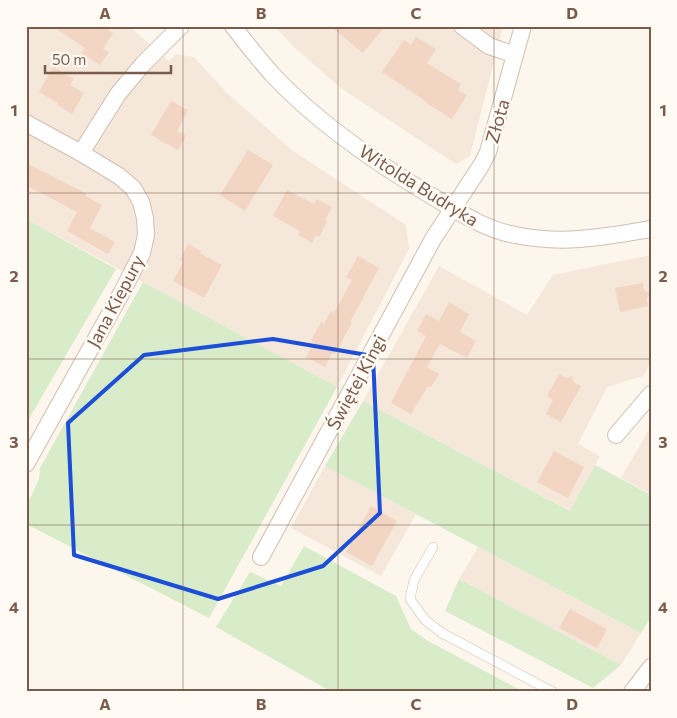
<svg xmlns="http://www.w3.org/2000/svg" width="677" height="718" font-family="Commissioner,sans-serif">
  <style>
    .residential { fill: #f5e8da }
    .green { fill: #d8ecc9 }
    .building { fill: #f3d5c3 }
    .lines { fill: none; stroke-linecap: round; stroke-linejoin: round }
    .lane-casing { stroke: #d1beb0; stroke-width: 10 }
    .street-casing { stroke: #d1beb0; stroke-width: 18 }
    .lane { stroke: #fff; stroke-width: 9 }
    .street { stroke: #fff; stroke-width: 16 }
    .marked { fill: none; stroke: #1d4ed8; stroke-width: 4; stroke-linejoin: round }
    .grid { fill: none; stroke: #7a5c4d; stroke-width: 1; stroke-opacity: 0.55 }
    .labels { text-anchor: middle; dominant-baseline: central; stroke-width: 5; stroke-linejoin: round; paint-order: stroke }
    .street-label { font-size: 18px; fill: #7a5c4d; stroke: #fffaf3 }
    .neatline { fill: none; stroke: #7a5c4d; stroke-width: 2 }
    .grid-label { font-size: 16px; text-anchor: middle; font-weight: bold; fill: #7a5c4d }
  </style>
  <rect width="100%" height="100%" fill="#fdf6ec"/>
  <g class="residential">
    <polygon points="26,26 129,26 169,61 176,54 194,57 227,93 293,151 406,225 409,249 337,387 26,219"/>
    <polygon points="274,26 503,26 470,156 456,164 342,89 294,47"/>
    <polygon points="651,255 651,362 643,376 607,387 578,444 600,456 571,511 363,401 439,266 527,315 553,275"/>
    <polygon points="651,426 651,494 621,478"/>
    <polygon points="325,466 416,514 381,576 291,528"/>
    <polygon points="478,547 641,633 621,665 459,579"/>
  </g>
  <g class="green">
    <polygon points="26,219 116,269 26,424"/>
    <polygon points="143,282 337,387 209,618 26,524 26,507 39,479 40,468"/>
    <polygon points="363,401 570,511 595,465 651,495 651,617 641,633 325,466"/>
    <polygon points="304,546 396,596 411,629 428,641 524,692 332,692 216,627 250,572 281,586"/>
    <polygon points="459,579 621,665 593,688 445,611"/>
  </g>
  <g class="building">
    <polygon points="52,26 103,26 113,33 103,49 109,52 100,65 81,53 85,48"/>
    <polygon points="330,26 385,26 363,53"/>
    <polygon points="416,37 436,49 427,63 461,84 458,90 467,95 452,119 426,103 427,102 382,72 404,40 411,45"/>
    <polygon points="53,67 74,79 70,85 84,93 72,114 57,105 58,103 39,92"/>
    <polygon points="171,101 188,110 177,131 186,136 178,150 151,135"/>
    <polygon points="248,150 273,165 245,211 220,195"/>
    <polygon points="26,163 87,194 86,196 102,205 90,228 115,242 108,254 67,231 77,212 26,185"/>
    <polygon points="287,190 314,204 317,199 332,207 325,220 327,222 319,237 316,235 312,243 298,235 300,231 273,216"/>
    <polygon points="188,244 201,251 200,253 222,265 204,298 173,281 183,262 180,260"/>
    <polygon points="358,256 379,268 350,322 352,323 335,354 332,353 325,367 306,357 314,342 311,341 321,322 324,324 331,311 334,313 352,280 346,277"/>
    <polygon points="643,283 644,290 650,294 646,299 648,306 620,312 615,288"/>
    <polygon points="449,302 469,314 460,332 476,341 467,358 440,344 427,367 439,374 431,387 428,386 411,414 391,403 426,336 417,331 426,314 439,321"/>
    <polygon points="559,374 566,378 572,376 574,382 581,386 561,422 546,414 553,400 547,396"/>
    <polygon points="554,451 584,467 568,498 537,482"/>
    <polygon points="371,506 397,521 372,566 346,552"/>
    <polygon points="570,609 607,629 597,648 559,628"/>
  </g>
  <g class="lines">
    <g class="lane-casing">
      <polyline id="lane" points="433,547 414,580 410,599 425,620 442,633 553,692"/>
    </g>
    <g class="street-casing">
      <g id="street">
        <path d="M233 26C245 42 258 58 271 73 317 123 382 167 440 201 464 215 487 230 515 235 564 245 603 237 651 229"/>
        <polyline points="462,26 489,46 515,55"/>
        <polyline points="26,123 81,153 119,176 133,188 141,202 145,218 146,235 142,253 122,292 26,464"/>
        <polyline points="81,153 118,94 143,64 181,26"/>
        <polyline points="616,435 651,394"/>
        <polyline points="261,557 433,239 482,164 488,152 523,26"/>
        <polyline points="632,692 651,667"/>
      </g>
    </g>
    <use href="#lane" class="lane"/>
    <use href="#street" class="street"/>
  </g>
  <path class="marked" d="M273 339 373 356 380 513 323 566 218 599 74 555 68 423 144 355Z"/>
  <path class="grid" d="M183 26V692M338 26V692M494 26V692M26 193H651M26 359H651M26 525H651"/>
  <g class="labels">
    <g class="street-label">
      <text transform="translate(497 121) rotate(-74)">Złota</text>
      <text transform="translate(419 185) rotate(32)">Witolda Budryka</text>
      <text transform="translate(115 301) rotate(-62)">Jana Kiepury</text>
      <text transform="translate(356 382) rotate(-62)">Świętej Kingi</text>
    </g>
  </g>
  <rect width="677" height="718" fill="none" stroke="#fffaf3" stroke-width="55"/>
  <path d="M45 65v8h126v-8" fill="none" stroke="#7a5c4d" stroke-width="2.5"/>
  <text x="52" y="65" font-size="15" fill="#7a5c4d" stroke="#fffaf3" stroke-width="4" paint-order="stroke">50 m</text>
  <rect x="28" y="28" width="622" height="662" class="neatline"/>
  <g class="grid-label">
    <text x="105" y="19">A</text>
    <text x="261" y="19">B</text>
    <text x="416" y="19">C</text>
    <text x="572" y="19">D</text>
    <text x="14" y="116">1</text>
    <text x="663" y="116">1</text>
    <text x="14" y="282">2</text>
    <text x="663" y="282">2</text>
    <text x="14" y="448">3</text>
    <text x="663" y="448">3</text>
    <text x="14" y="613">4</text>
    <text x="663" y="613">4</text>
    <text x="105" y="710">A</text>
    <text x="261" y="710">B</text>
    <text x="416" y="710">C</text>
    <text x="572" y="710">D</text>
  </g>
</svg>
